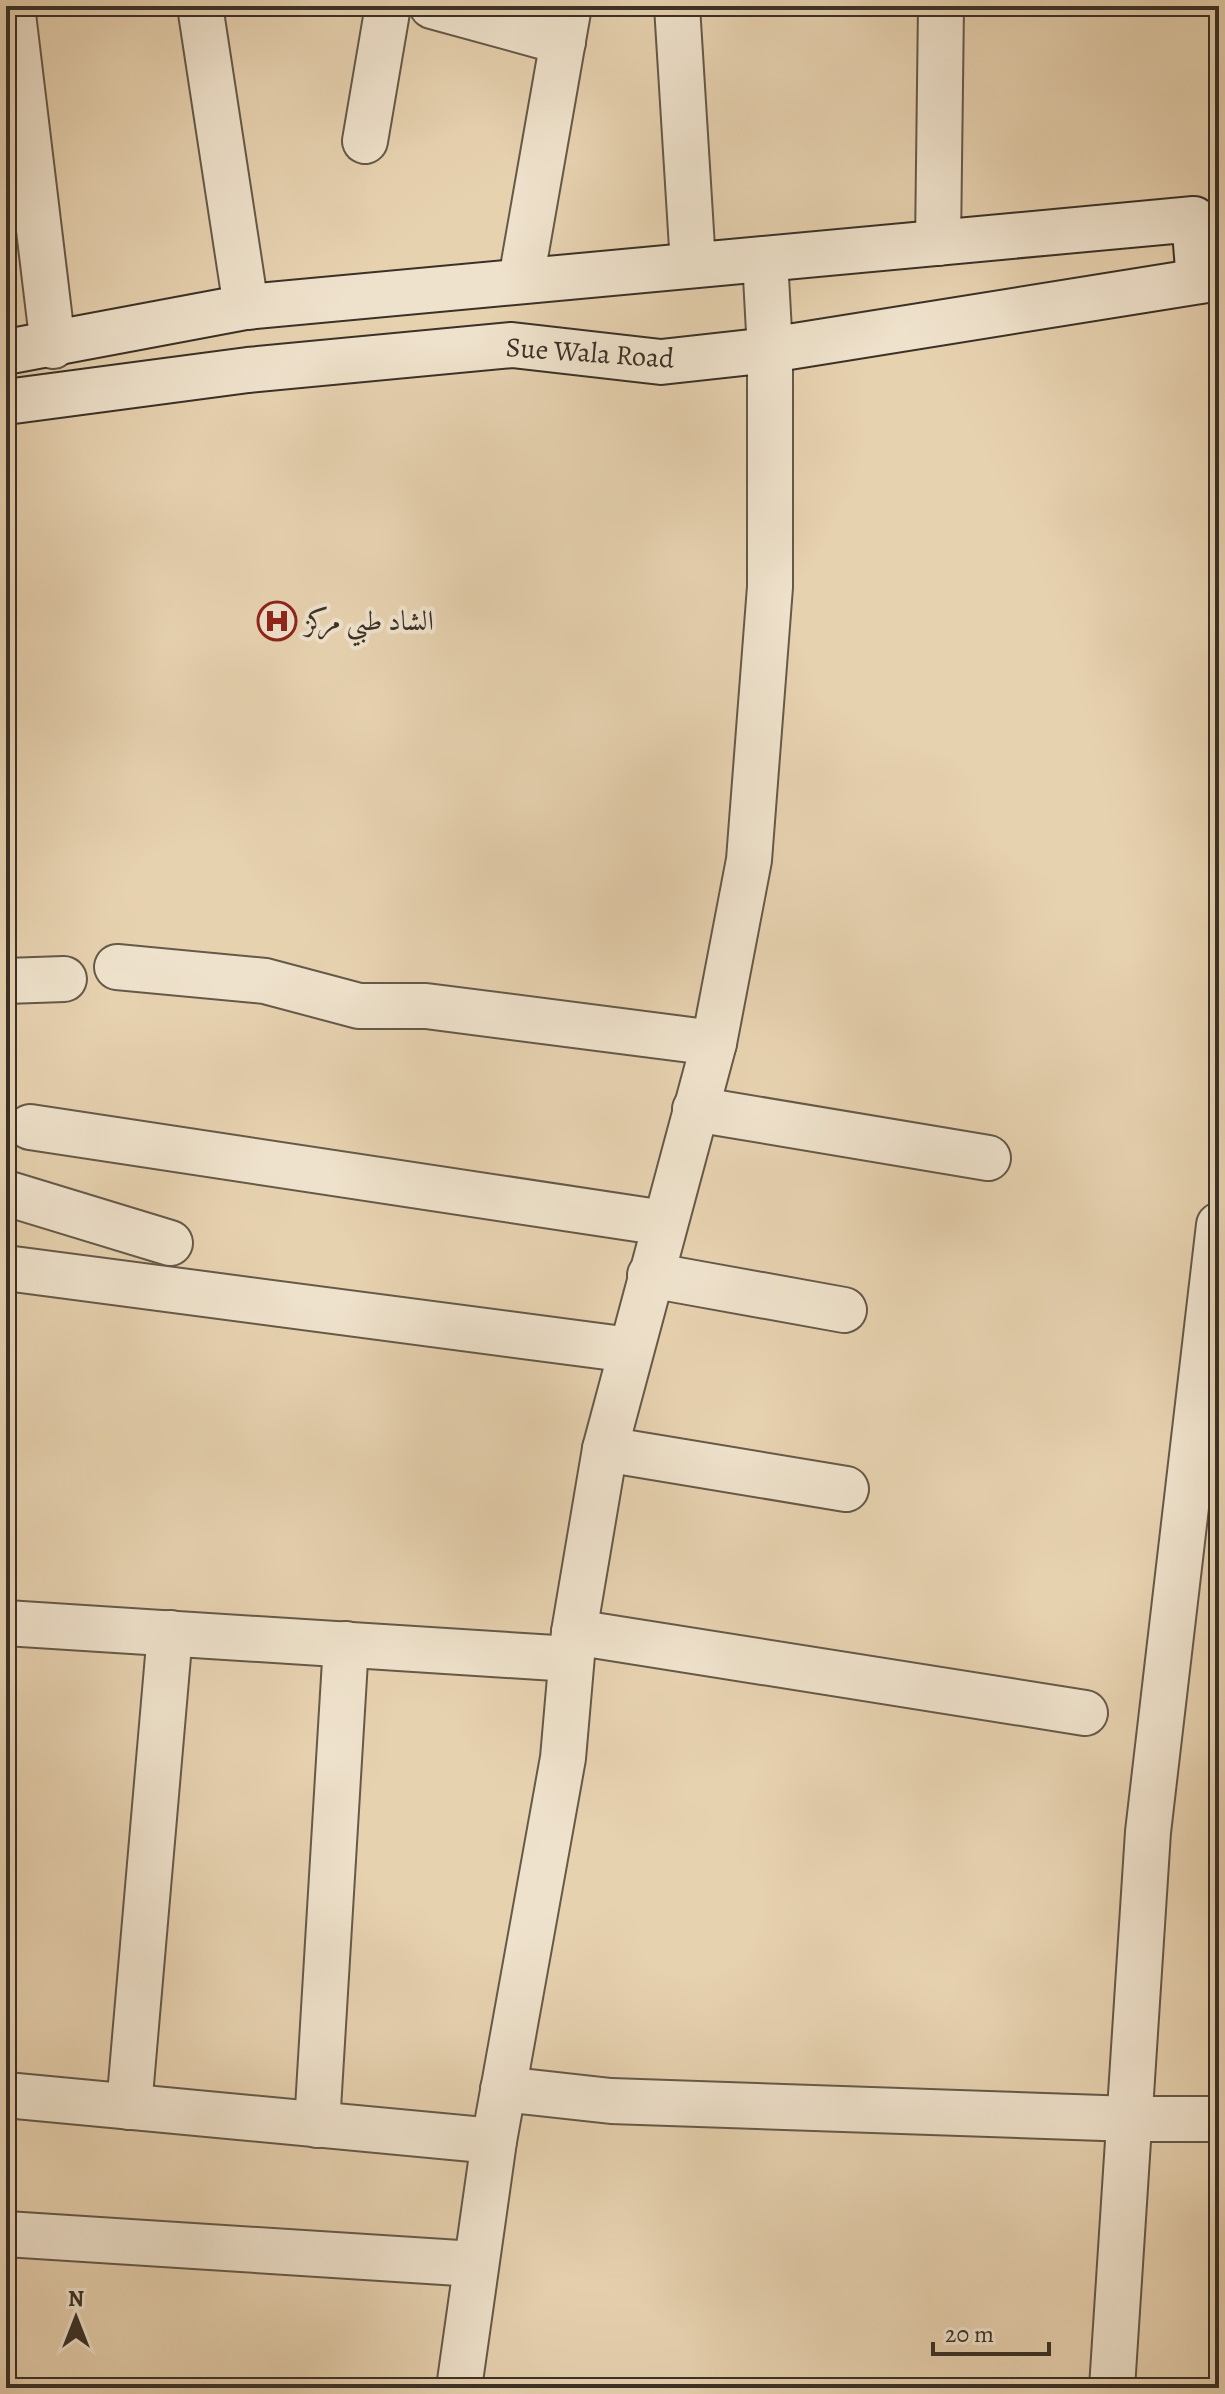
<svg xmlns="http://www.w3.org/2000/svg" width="1225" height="2394" font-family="Alegreya,Amiri,serif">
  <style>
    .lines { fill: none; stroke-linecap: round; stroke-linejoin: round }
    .street-casing { stroke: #655949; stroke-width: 48 }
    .secondary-casing { stroke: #3a3127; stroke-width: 48 }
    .street { stroke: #efe2cc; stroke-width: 44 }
    .secondary { stroke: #efe2cc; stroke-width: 44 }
    .labels { text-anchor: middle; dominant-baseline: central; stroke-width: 8; stroke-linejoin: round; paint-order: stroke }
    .street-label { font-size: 28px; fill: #3a3127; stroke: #efe2cc }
    .poi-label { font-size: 28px; fill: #3a3127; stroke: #efe2cc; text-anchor: start }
  </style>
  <rect width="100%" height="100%" fill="#e7d2b0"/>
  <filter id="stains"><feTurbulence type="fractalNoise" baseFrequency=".0025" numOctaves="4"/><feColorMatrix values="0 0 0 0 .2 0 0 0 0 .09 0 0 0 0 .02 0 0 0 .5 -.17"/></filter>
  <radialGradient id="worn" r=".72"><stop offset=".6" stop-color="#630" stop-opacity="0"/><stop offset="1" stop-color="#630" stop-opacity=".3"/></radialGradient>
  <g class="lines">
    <g class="street-casing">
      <g id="street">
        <polyline points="12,6 53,346"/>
        <polyline points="200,6 246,307"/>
        <polyline points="432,6 563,42"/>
        <polyline points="677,6 693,264"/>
        <polyline points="365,141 388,6"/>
        <polyline points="938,243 941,6"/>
        <polyline points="521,280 569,6"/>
        <polyline points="117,967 265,981 359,1006 426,1006 714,1043"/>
        <polyline points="6,981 64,979"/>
        <polyline points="695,1109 988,1158"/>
        <polyline points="30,1127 664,1223"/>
        <polyline points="6,1193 170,1243"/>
        <polyline points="6,1268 630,1350"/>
        <polyline points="650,1275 844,1310"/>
        <polyline points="605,1449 846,1489"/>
        <polyline points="6,1623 571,1659"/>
        <polyline points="574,1632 1085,1713"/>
        <polyline points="503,2089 611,2101 1132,2119 1219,2119"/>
        <polyline points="6,2095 494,2141"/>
        <polyline points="129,2107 170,1633"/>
        <polyline points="317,2125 346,1644"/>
        <polyline points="6,2234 475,2264"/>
        <polyline points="459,2388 494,2141 563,1758 574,1632 605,1449 714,1043 749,860 770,587 770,350 765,259"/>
        <polyline points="1112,2388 1148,1832 1219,1225"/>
      </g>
    </g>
    <g class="secondary-casing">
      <g id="secondary">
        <polyline points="6,352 246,307 1194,219 1199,281"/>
        <polyline points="6,402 248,370 512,345 661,362 770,350 1219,278"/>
      </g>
    </g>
    <use href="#street" class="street"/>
    <use href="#secondary" class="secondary"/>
  </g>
  <defs>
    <g id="hospital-ring" transform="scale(2)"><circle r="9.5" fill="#efe2cc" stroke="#8f2418" stroke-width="1.5"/><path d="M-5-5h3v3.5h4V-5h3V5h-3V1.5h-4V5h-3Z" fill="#8f2418"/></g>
  </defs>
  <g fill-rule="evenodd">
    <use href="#hospital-ring" x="277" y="621"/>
  </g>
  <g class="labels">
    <g class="street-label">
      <text transform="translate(590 353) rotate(4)">Sue Wala Road</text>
    </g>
    <g class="poi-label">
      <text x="305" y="621">الشاد طبي مرکز</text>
    </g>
  </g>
  <rect width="1225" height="2394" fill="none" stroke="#e7d2b0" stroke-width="32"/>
  <rect x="8" y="8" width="1209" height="2378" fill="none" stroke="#3a3127" stroke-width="4"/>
  <rect x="16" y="16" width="1193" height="2362" fill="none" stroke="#3a3127" stroke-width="2"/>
  <g transform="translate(76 2318)" stroke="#efe2cc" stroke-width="6" paint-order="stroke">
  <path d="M0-6L14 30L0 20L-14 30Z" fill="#3a3127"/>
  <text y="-12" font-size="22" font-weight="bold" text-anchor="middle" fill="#3a3127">N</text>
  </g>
  <path d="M933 2342v12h116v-12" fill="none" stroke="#3a3127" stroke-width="4"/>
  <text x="945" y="2342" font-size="24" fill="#3a3127" stroke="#efe2cc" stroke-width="6" paint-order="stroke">20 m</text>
  <rect width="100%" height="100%" filter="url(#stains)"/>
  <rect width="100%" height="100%" fill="url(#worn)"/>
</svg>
